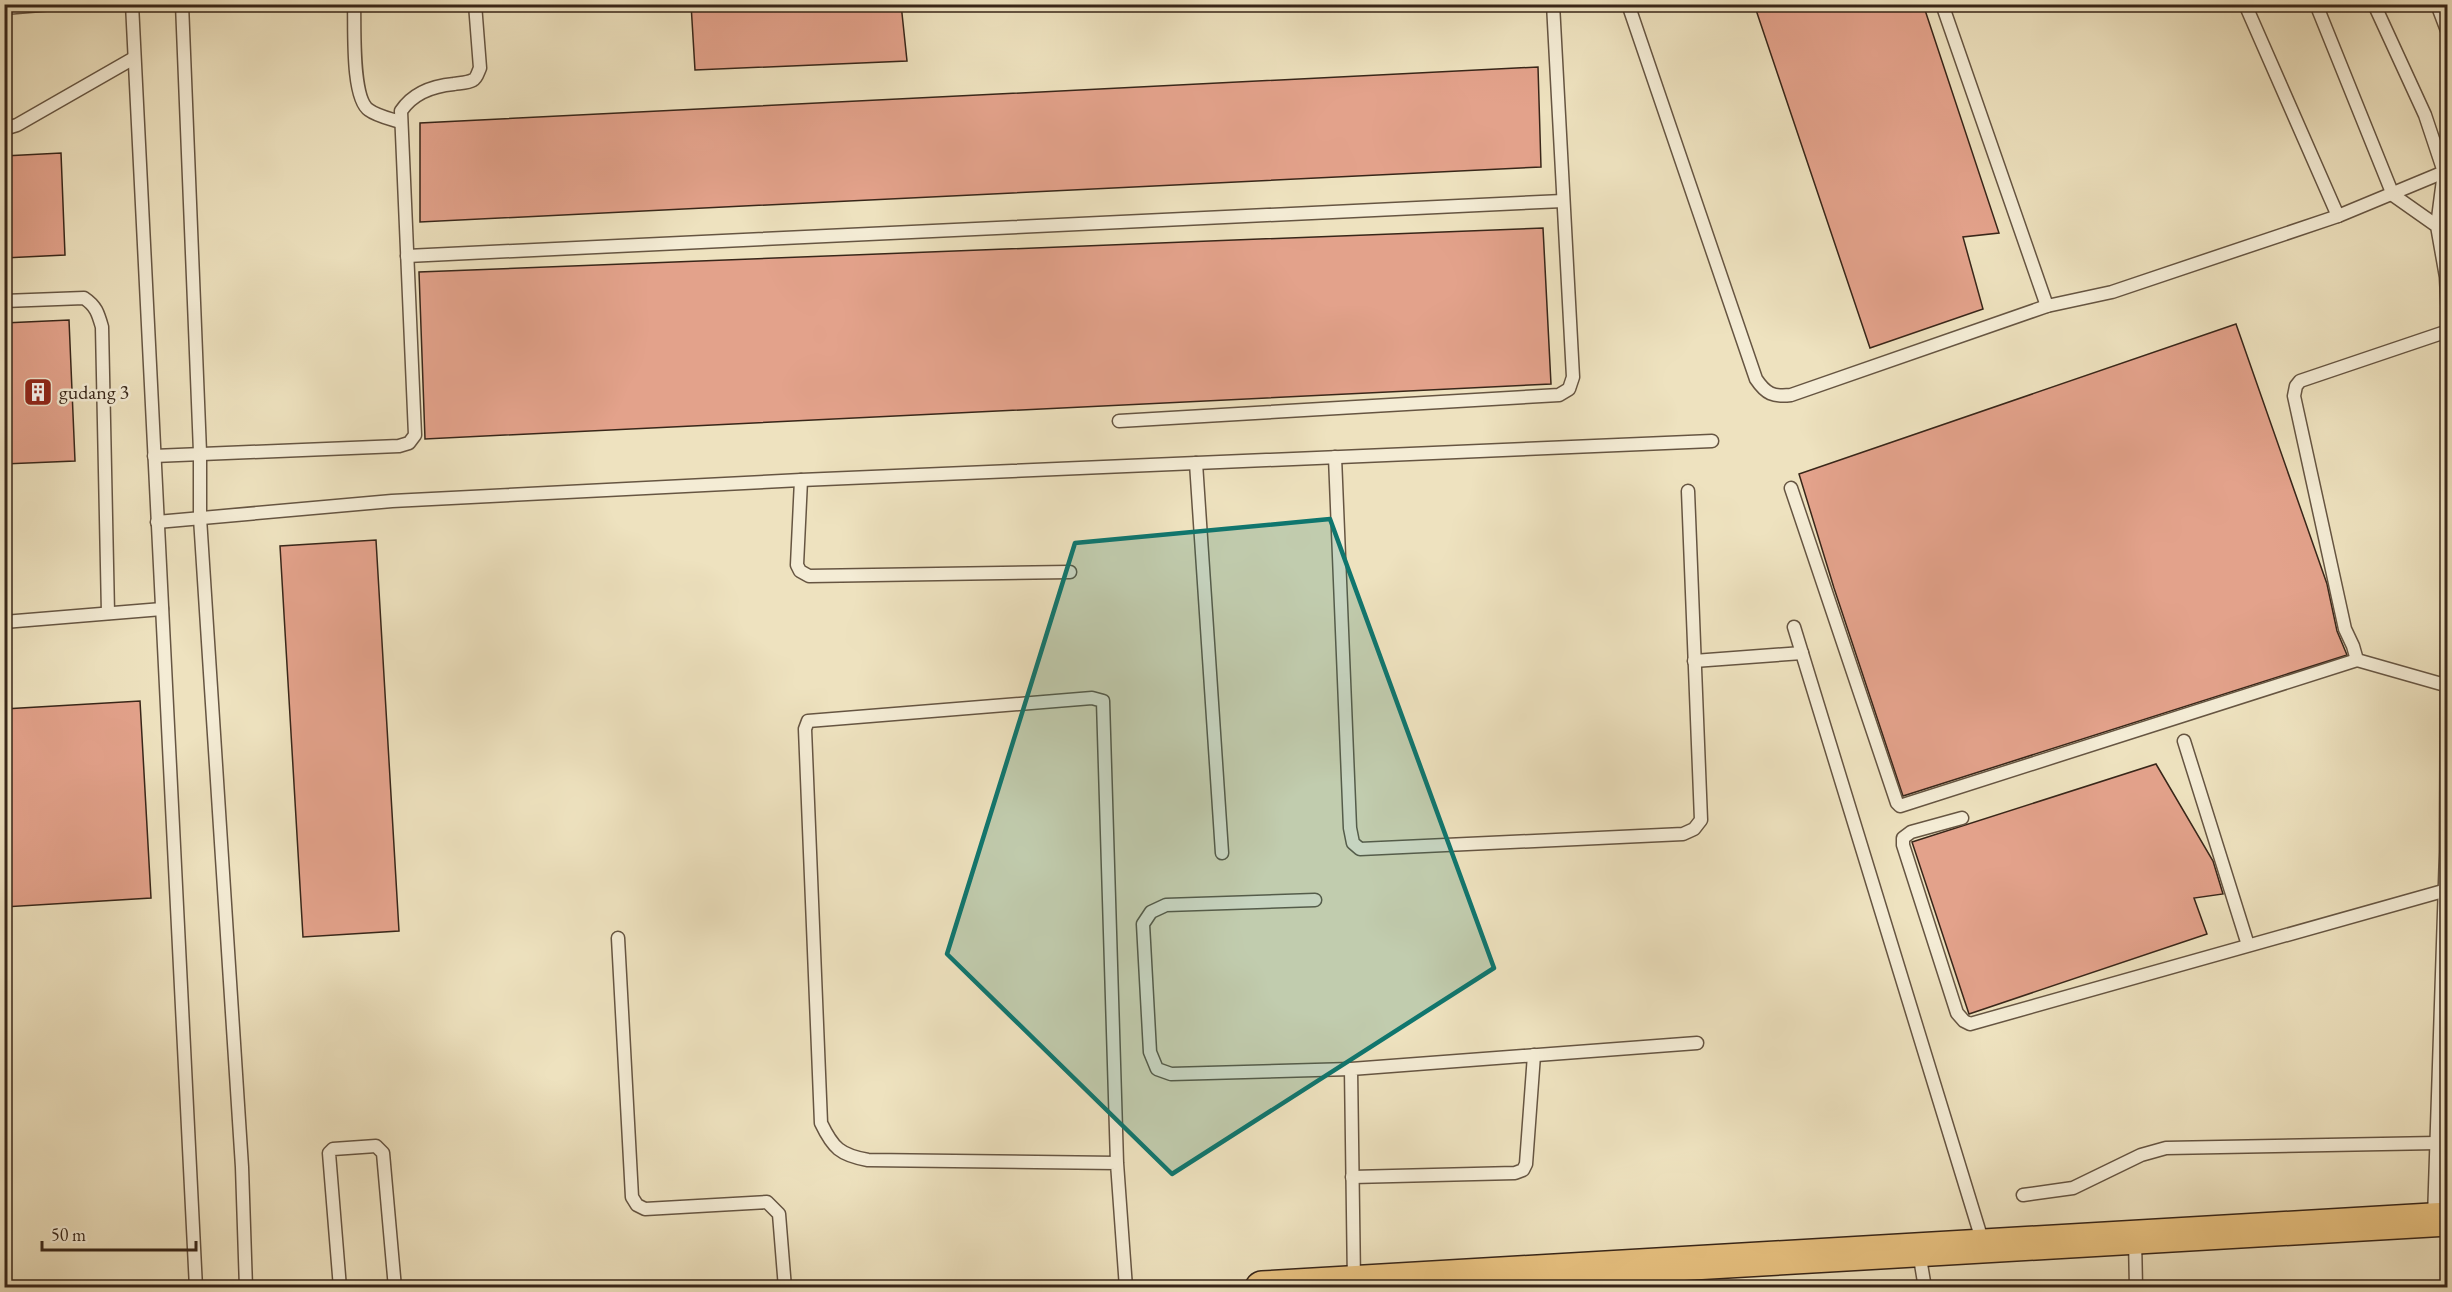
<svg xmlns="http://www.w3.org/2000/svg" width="2452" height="1292" font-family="'EB Garamond',serif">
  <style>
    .building { fill: #e3a28b; stroke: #382619; stroke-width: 1.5 }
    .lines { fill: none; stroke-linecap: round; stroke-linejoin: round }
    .lane-casing { stroke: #665542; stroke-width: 15 }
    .highway-casing { stroke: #382619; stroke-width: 36 }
    .lane { stroke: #f4ecd5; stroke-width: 12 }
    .highway { stroke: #e7c180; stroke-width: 33 }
    .marked { fill: #0f766e; fill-opacity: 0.2; stroke: #0f766e; stroke-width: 4.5; stroke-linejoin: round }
    .labels { text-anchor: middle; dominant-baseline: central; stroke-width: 5; stroke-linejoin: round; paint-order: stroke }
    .poi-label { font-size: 20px; fill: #382619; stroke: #f4ecd5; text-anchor: start }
  </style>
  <rect width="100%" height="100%" fill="#eee2bf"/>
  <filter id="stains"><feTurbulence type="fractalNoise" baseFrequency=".00333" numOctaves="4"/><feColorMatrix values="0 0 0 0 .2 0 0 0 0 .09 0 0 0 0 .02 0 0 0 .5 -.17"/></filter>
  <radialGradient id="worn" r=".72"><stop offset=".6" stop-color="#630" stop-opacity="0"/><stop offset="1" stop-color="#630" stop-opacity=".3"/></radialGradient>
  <g class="building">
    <polygon points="691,4 901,4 907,61 695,70"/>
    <polygon points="1754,4 1923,4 1999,233 1963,237 1983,309 1870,348"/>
    <polygon points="1538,67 1541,167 420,222 420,123"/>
    <polygon points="61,153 65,255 4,258 4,156"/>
    <polygon points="1543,228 1551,384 425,439 419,272"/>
    <polygon points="69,320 75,461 4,464 4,323"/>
    <polygon points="2236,324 2327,584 2337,631 2347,655 1903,796 1834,588 1799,474"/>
    <polygon points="376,540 399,931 303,937 280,546"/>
    <polygon points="140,701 151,898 4,907 4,709"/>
    <polygon points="2156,764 2213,861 2223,894 2194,898 2207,934 1969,1014 1912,842"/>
  </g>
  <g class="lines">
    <g class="lane-casing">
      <g id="lane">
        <polyline points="132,4 196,1288"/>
        <polyline points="182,4 200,452 200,518 242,1167 246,1288"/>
        <path d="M354 4C355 26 351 98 369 110 377 116 391 119 400 122"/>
        <path d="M1628 4 1756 379C1766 394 1773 397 1791 395L2047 306 2112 292 2338 216 2444 172"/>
        <polyline points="1942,4 2047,306"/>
        <polyline points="2245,4 2338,216"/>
        <polyline points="2316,4 2393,195 2437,226 2446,277 2448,316"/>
        <polyline points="2374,4 2425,115 2444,172 2437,226"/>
        <polyline points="2437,4 2448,33"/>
        <polyline points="4,8 53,4"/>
        <polyline points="4,129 17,125 134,58"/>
        <polyline points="407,256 1563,201"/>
        <path d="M4 301 84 298C96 306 98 313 102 327L108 613"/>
        <polyline points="1119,421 1559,395 1569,389 1573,377 1553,4"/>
        <path d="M154 456 399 446 409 443 415 435 401 111C413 93 432 86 454 84 459 83 468 83 473 80 477 78 478 72 480 68L475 4"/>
        <polyline points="1335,457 1350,828 1353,843 1360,849 1683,834 1694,829 1701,820 1688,491"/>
        <polyline points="1196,463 1222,853"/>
        <polyline points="801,480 797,565 800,571 809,576 1070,572"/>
        <polyline points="1791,488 1897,803 1900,806 2357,660"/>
        <polyline points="157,522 392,501 801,480 1712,441"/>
        <polyline points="4,622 162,609"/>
        <polyline points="1794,627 1983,1243"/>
        <polyline points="1694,661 1802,653"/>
        <polyline points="2445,685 2357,660 2353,646 2345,629 2294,396 2296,386 2300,381 2448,331"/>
        <polyline points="2184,741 2248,945"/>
        <polyline points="1962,818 1911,832 1903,838 1903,845 1957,1013 1964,1021 1970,1024 2443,891"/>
        <polyline points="1315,900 1166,905 1151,912 1143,924 1150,1052 1157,1069 1171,1074 1351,1069"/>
        <polyline points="618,938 632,1197 637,1205 645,1209 767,1202 779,1214 785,1288"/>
        <path d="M1117 1163 868 1160C840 1155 833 1148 821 1123L805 729 808 721 1092 698 1103 701 1117 1163 1126 1288"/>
        <polyline points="1352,1177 1515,1173 1523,1170 1526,1164 1534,1055"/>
        <polyline points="2023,1195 2073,1188 2141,1155 2166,1148 2437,1143"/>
        <polyline points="2434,1218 2446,852 2448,467"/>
        <polyline points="2135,1239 2136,1288"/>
        <polyline points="1919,1252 1925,1288"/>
        <polyline points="1354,1282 1351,1069 1697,1043"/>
        <polyline points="340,1288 329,1153 333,1149 376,1146 383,1153 395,1288"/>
        <polyline points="1622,1288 1622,1267"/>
      </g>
    </g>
    <g class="highway-casing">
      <polyline id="highway" points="1262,1288 2448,1219"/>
    </g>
    <use href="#lane" class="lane"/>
    <use href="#highway" class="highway"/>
  </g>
  <path class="marked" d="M1330 519 1494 968 1172 1174 947 954 1075 543Z"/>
  <defs>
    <g id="building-square" transform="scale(1.5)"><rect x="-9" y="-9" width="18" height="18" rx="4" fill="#8f2418" stroke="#f4ecd5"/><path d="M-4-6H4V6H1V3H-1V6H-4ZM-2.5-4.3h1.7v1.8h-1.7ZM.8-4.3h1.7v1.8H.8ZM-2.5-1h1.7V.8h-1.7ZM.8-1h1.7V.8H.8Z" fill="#fff"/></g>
  </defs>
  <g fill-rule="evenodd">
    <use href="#building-square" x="38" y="392"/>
  </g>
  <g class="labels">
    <g class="poi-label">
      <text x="59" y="392">gudang 3</text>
    </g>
  </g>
  <rect width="2452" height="1292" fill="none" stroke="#eee2bf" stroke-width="24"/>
  <rect x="6" y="6" width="2440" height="1280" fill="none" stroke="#382619" stroke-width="3"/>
  <rect x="12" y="12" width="2428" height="1268" fill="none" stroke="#382619" stroke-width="1.5"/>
  <path d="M42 1241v9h154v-9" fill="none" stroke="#382619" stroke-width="3"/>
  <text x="51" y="1241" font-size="18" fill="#382619" stroke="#f4ecd5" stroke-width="4.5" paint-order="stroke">50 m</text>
  <rect width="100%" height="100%" filter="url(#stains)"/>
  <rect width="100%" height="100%" fill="url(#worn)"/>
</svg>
